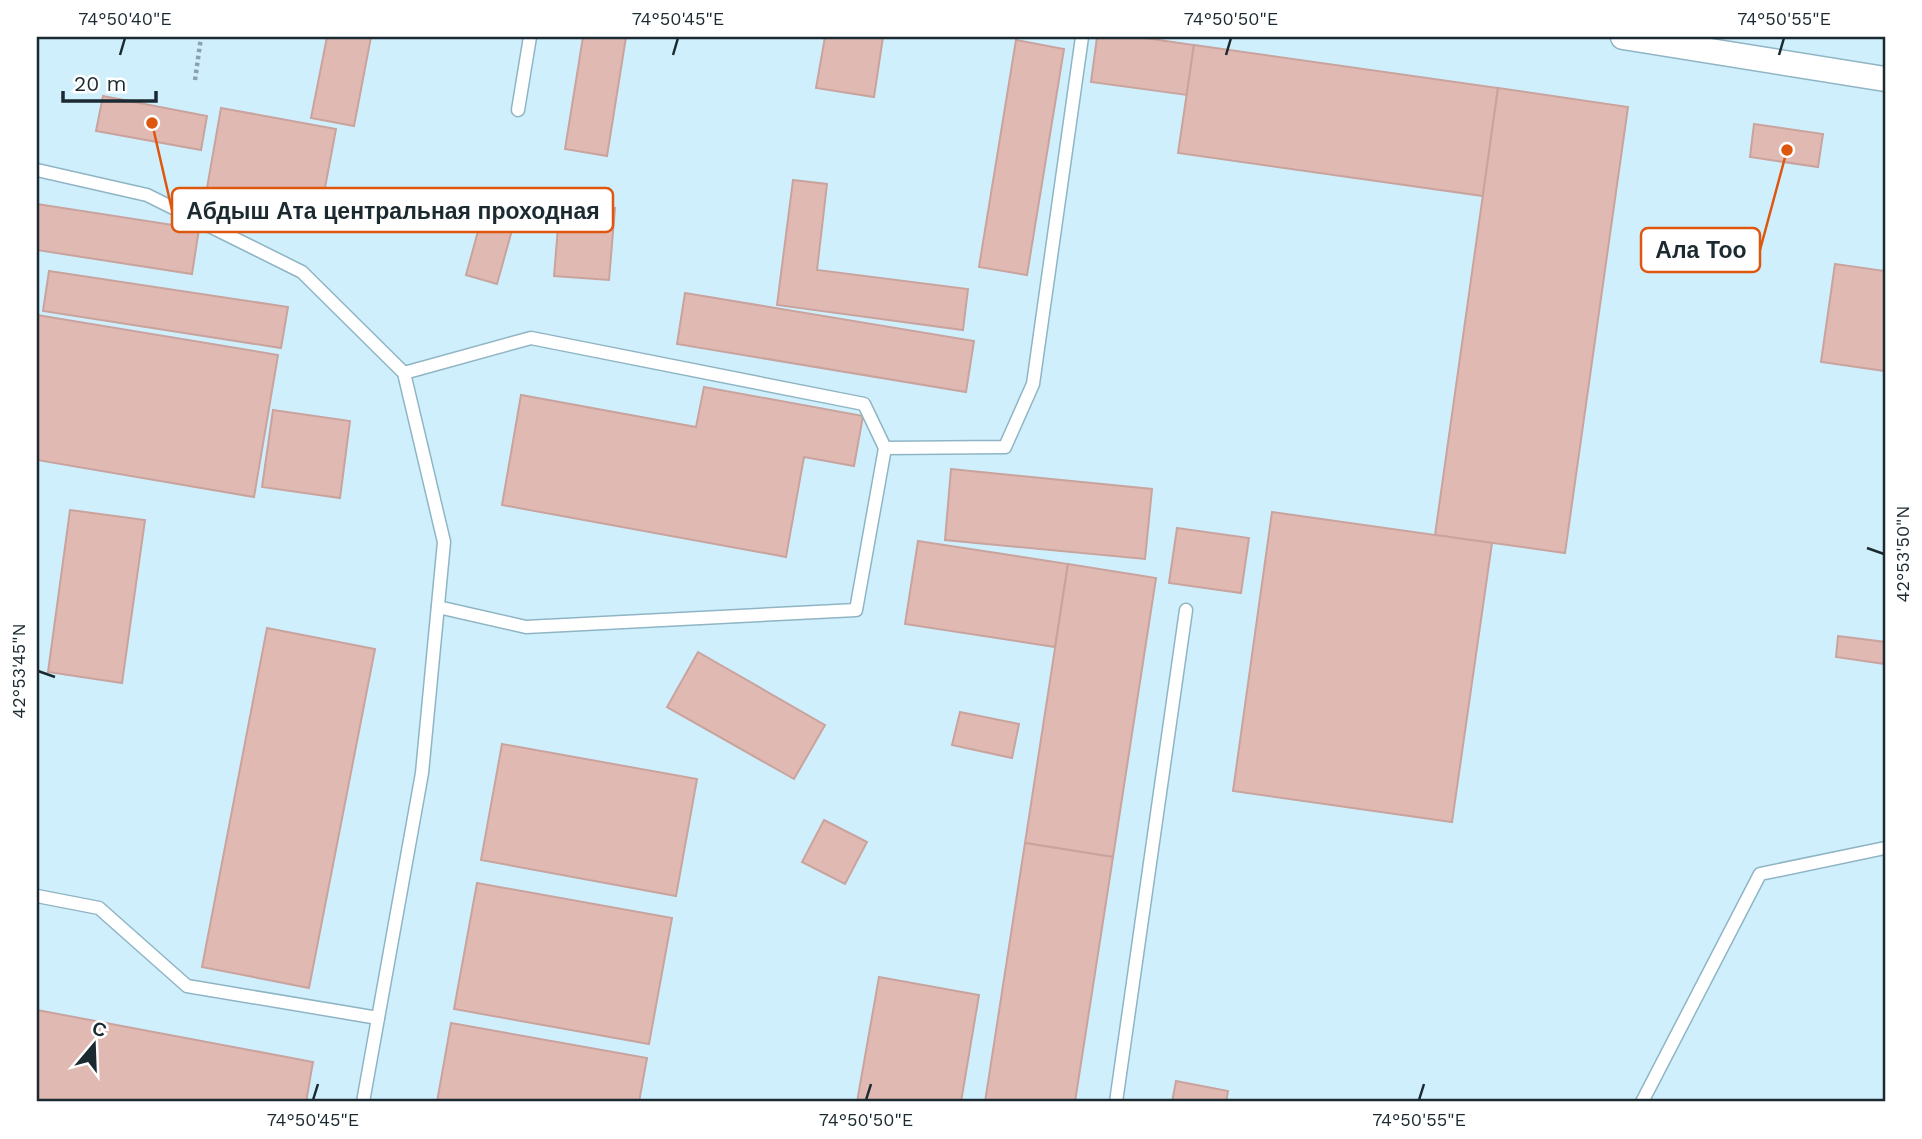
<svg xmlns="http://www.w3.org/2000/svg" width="1922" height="1139" font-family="'Work Sans',sans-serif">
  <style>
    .building { fill: #e0b9b3; stroke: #c9a39d; stroke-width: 2 }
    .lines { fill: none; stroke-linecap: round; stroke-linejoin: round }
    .service-casing { stroke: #8fb5c4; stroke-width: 15 }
    .minor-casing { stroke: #8fb5c4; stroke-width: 27 }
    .path { stroke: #89a2ac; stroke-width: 4.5; stroke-dasharray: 3.5 3.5; stroke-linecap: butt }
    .service { stroke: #fff; stroke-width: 12 }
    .minor { stroke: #fff; stroke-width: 24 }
    .ticks { fill: none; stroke: #1b2a30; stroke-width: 2.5 }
    .leader { fill: none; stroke: #de570e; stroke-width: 2.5 }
    .callout-dot { fill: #de570e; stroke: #fff; stroke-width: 2.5 }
    .callout { fill: #fff; stroke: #de570e; stroke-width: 2.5 }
    .callout-label { font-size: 23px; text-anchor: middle; font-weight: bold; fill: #1b2a30 }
    .neatline { fill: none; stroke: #1b2a30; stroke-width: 2.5 }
    .ticks-label { font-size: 18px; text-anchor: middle; fill: #1b2a30 }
  </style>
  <rect width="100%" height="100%" fill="#d0effc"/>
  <g class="building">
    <polygon points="327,37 371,37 354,126 311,118"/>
    <polygon points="583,37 626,37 607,156 565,149"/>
    <polygon points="825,37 883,37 874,97 816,88"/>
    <polygon points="1097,37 1138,37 1194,45 1187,95 1091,82"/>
    <polygon points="1016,40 1064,49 1027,275 979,267"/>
    <polygon points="1194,45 1498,88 1483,196 1178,153"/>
    <polygon points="1498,88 1628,107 1565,553 1435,535"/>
    <polygon points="103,96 207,116 201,150 96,131"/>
    <polygon points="221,108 336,129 321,209 207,188"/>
    <polygon points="1754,124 1823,134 1818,167 1750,157"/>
    <polygon points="793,180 827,184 817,270 968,289 963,330 777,305"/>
    <polygon points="486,202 517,212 497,284 466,275"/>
    <polygon points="560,203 615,208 609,280 554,276"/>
    <polygon points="37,204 199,229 192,274 37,250"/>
    <polygon points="1835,264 1885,271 1885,371 1821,362"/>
    <polygon points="49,271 288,307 281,348 43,311"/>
    <polygon points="685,293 974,341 966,392 677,344"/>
    <polygon points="37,315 278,355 254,497 37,460"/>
    <polygon points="704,387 863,416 854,466 804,457 786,557 502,505 521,395 696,427"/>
    <polygon points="273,410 350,421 340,498 262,487"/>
    <polygon points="951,469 1152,489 1145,559 945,540"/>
    <polygon points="70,510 145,520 122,683 48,672"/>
    <polygon points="1272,512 1492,543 1452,822 1233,791"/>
    <polygon points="1177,528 1249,538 1241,593 1169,583"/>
    <polygon points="918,541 1068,564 1055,647 905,624"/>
    <polygon points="1068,564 1156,578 1113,857 1025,843"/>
    <polygon points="267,628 375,649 309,988 202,967"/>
    <polygon points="1838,636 1885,642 1885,664 1836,657"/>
    <polygon points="698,652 825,725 794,779 667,707"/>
    <polygon points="960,712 1019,724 1012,758 952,745"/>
    <polygon points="502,744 697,779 676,896 481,860"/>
    <polygon points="824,820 867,842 845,884 802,862"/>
    <polygon points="1025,843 1113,857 1075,1102 985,1102"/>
    <polygon points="477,883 672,918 649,1044 454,1009"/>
    <polygon points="879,977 979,995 961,1102 857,1102"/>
    <polygon points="37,1010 313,1062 306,1102 37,1102"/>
    <polygon points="451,1023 647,1058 639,1102 437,1102"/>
    <polygon points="1176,1081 1228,1091 1226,1102 1172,1102"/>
  </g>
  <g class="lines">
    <g class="service-casing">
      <g id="service">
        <polyline points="518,110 530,37"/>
        <polyline points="37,170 147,195 302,272 404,373 444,542 422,773 363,1102"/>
        <polyline points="404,373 531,338 864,404 885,448"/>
        <polyline points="438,607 526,627 856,610 885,448 1005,447 1033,384 1082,37"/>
        <polyline points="37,896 99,908 187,986 378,1018"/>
        <polyline points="1116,1102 1186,610"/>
        <polyline points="1642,1102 1760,874 1885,848"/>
      </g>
    </g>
    <g class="minor-casing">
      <polyline id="minor" points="1623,37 1885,79"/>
    </g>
    <polyline class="path" points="195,80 201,37"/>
    <use href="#service" class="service"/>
    <use href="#minor" class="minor"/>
  </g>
  <path class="ticks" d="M120 55 125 38M673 55 678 38M1226 55 1231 38M1779 55 1784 38M1867 548 1884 554M38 671 55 677M313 1100 318 1084M866 1100 871 1084M1419 1100 1424 1084"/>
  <path class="leader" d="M152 123L172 210M1787 150L1760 250"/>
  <g class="callout-dot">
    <circle cx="152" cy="123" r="7"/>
    <circle cx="1787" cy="150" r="7"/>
  </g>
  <g class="callout">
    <rect x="172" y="188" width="441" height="44" rx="7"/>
    <rect x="1641" y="228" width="119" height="44" rx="7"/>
  </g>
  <g class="callout-label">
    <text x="393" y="219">Абдыш Ата центральная проходная</text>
    <text x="1701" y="258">Ала Тоо</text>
  </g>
  <rect width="1922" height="1139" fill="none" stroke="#ffffff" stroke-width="77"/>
  <g transform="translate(94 1045) rotate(19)" stroke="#ffffff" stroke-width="5" paint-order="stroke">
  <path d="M0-5L12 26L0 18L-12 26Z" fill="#1b2a30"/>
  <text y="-10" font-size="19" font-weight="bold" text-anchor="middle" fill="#1b2a30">С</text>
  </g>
  <path d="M63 91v10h93v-10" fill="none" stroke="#1b2a30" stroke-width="3.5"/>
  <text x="74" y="91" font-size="21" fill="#1b2a30" stroke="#ffffff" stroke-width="5" paint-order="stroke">20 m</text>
  <rect x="38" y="38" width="1846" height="1062" class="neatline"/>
  <g class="ticks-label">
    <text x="125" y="25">74°50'40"E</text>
    <text x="678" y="25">74°50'45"E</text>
    <text x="1231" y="25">74°50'50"E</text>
    <text x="1784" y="25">74°50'55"E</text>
    <text transform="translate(1903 554) rotate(-90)" y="6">42°53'50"N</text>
    <text transform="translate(19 671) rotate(-90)" y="6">42°53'45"N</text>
    <text x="313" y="1126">74°50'45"E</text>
    <text x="866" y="1126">74°50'50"E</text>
    <text x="1419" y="1126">74°50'55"E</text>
  </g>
</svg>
